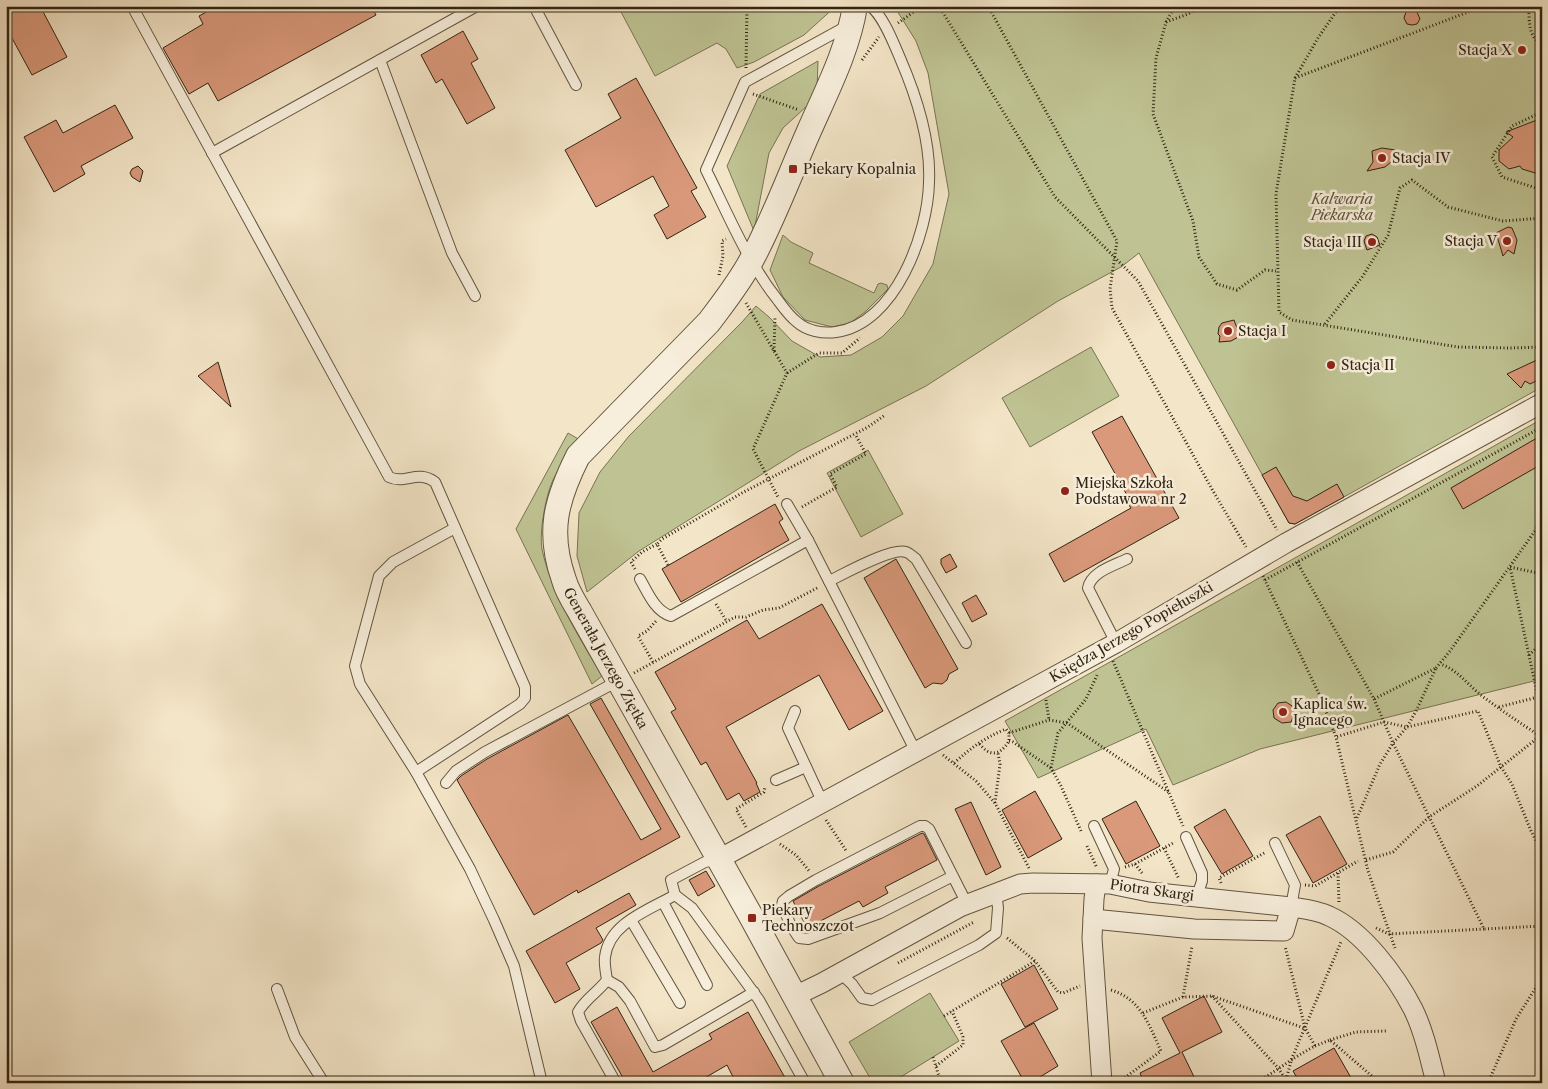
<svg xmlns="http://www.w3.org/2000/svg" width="1548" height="1089" font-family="'Libre Caslon Text',serif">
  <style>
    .green { fill: #bfc393; stroke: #787452 }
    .building { fill: #da997b; stroke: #302412 }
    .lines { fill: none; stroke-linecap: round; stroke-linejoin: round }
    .service-casing { stroke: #61543f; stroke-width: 12 }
    .minor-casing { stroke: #61543f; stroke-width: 21 }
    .tertiary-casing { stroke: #61543f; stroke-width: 26 }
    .path { stroke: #302412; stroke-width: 3; stroke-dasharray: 1 2.5; stroke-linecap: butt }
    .service { stroke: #f7eedb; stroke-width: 10 }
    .minor { stroke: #f7eedb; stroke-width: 19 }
    .tertiary { stroke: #f7eedb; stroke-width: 24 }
    .poi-dot { fill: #8f2418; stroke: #f7eedb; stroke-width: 2 }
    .labels { text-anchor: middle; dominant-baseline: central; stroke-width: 5; stroke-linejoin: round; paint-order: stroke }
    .poi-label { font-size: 14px; fill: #302412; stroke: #f7eedb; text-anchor: start }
    .park-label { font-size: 14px; font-style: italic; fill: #5b5439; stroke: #f7eedb }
    .street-label { font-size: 14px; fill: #302412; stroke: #f7eedb }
  </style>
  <rect width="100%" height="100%" fill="#f3e5c7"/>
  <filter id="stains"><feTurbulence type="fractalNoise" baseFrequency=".004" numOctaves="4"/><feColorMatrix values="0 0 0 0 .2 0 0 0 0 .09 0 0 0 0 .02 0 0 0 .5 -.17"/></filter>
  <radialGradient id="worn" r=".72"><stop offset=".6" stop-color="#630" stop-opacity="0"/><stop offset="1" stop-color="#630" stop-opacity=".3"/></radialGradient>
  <g class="green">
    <polygon points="627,6 836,6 804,35 754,62 737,68 726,49 717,43 655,76 620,10"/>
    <polygon points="894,6 1542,6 1542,387 1295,524 1289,523 1139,253 1121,267 1058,301 926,386 799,451 639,551 587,592 577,556 579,513 600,472 629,436 742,322 756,306 769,317 792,341 820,357 851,355 882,337 903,316 933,264 949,194 928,73 916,41"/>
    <polygon points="818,61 817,91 807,106 783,128 769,153 754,231 727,166 760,94"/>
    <polygon points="783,235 791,242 813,253 809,263 874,293 878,284 881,283 887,285 888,289 865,312 850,323 832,327 805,320 783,297 770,270"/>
    <polygon points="1091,347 1119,396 1030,447 1002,398"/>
    <polygon points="1542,419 1542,679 1260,749 1173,785 1146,729 1038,778 1005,721"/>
    <path d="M568 433 580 440C571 452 561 464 554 478 546 493 539 532 542 549 551 593 579 637 602 676L592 684 516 529Z"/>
    <polygon points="868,450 903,514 861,537 827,473"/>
    <polygon points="930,993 959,1041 891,1083 873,1083 849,1042"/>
  </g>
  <g class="building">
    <polygon points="6,6 40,6 67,57 32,75 6,27"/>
    <polygon points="217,6 371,6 376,15 218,101 208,83 189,94 163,48 203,24 199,16"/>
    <polygon points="1407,9 1417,12 1420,19 1417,24 1412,25 1407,24 1404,18"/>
    <polygon points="463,31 478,59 471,63 495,108 467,124 442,79 436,83 421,55"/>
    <polygon points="636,78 697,188 691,191 706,217 667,239 654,215 669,206 653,176 596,207 565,150 621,118 608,94"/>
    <polygon points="115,105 133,138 81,166 85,174 54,192 24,137 56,120 63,133"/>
    <polygon points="1542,118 1542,175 1522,169 1520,166 1509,169 1499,161 1499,150 1513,137 1506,132"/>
    <polygon points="1382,148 1395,150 1392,155 1397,157 1385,167 1367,171 1373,162 1372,151"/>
    <polygon points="138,166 143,171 140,182 132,177 130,173 132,169"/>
    <polygon points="1508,227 1512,228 1517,240 1514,254 1508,250 1503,256 1496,233"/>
    <polygon points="1372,234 1377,237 1380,245 1367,250 1364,241 1366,236"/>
    <polygon points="1234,320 1240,336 1231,341 1219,342 1220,336 1218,334 1219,327 1222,323"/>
    <polygon points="1539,359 1542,366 1542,378 1530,384 1525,381 1521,388 1507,374"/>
    <polygon points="218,362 231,407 198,376"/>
    <polygon points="1122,416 1179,518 1064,582 1049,554 1131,508 1125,499 1128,497 1092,432"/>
    <polygon points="1542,435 1542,464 1463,509 1451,488"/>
    <polygon points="1276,467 1293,496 1307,501 1337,484 1344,497 1295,524 1289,523 1262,475"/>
    <polygon points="775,504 783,519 779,522 789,540 681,602 662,569"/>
    <polygon points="950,554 957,567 946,573 941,564 941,559"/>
    <polygon points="896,559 958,669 949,674 947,680 942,684 933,683 925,688 864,578"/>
    <polygon points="976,595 987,614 972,622 962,603"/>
    <polygon points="822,604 883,711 849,730 819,675 726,727 757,783 756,783 760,792 744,801 739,793 727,800 706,762 701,765 671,712 676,709 655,672 747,620 759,639"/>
    <polygon points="601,698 680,837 578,893 577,890 534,915 457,780 461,776 487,759 568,715 641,840 661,829 590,704"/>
    <polygon points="1286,702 1292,706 1294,715 1291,722 1282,723 1274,718 1273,710 1278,703"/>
    <polygon points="1035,791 1062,839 1028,858 1002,810"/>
    <polygon points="1136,801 1160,846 1126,864 1102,819"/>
    <polygon points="971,802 1001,867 986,875 955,809"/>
    <polygon points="1225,809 1253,856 1222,874 1194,827"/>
    <polygon points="1320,816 1347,864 1313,883 1286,835"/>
    <polygon points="922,833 924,834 937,860 885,887 888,893 863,907 859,901 807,928 793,901 819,886"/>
    <polygon points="706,871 715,886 698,896 689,880"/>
    <polygon points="629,893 636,905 596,928 603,940 601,943 566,963 580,989 555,1003 526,951"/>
    <polygon points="1034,965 1058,1009 1025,1027 1001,984"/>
    <polygon points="1204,996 1222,1032 1182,1052 1197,1083 1144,1083 1140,1073 1180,1053 1162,1018"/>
    <polygon points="617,1007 653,1072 712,1039 709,1034 748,1012 788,1083 736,1083 727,1065 696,1083 626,1083 591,1022"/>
    <polygon points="1034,1023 1058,1066 1030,1083 1025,1083 1001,1041"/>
    <polygon points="1334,1048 1354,1083 1300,1083 1293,1071"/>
  </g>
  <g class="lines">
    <g class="service-casing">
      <g id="service">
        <path d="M132 6 389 477C405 485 417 469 435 482L525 687V698L520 704 416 772"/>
        <polyline points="534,6 576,85"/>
        <path d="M849 25 745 82 706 170C728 214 747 261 777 299 783 307 789 316 797 322 807 331 823 334 836 332 895 324 928 234 929 182 931 142 916 95 900 58 894 44 883 15 870 6"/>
        <polyline points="380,60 452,253 475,296"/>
        <polyline points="212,153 477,6"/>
        <polyline points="787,504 808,540 916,752"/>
        <polyline points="455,528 393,562 379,576 355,666 360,684 416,772 470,869 494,920 514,966 542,1083"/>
        <path d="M640 579C648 593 655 611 671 616L808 540"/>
        <path d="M829 581C844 574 892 547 906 552 910 553 913 557 916 559L966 643"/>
        <path d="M1116 643 1088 588C1091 572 1113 566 1127 559"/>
        <polyline points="795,711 788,728 822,801"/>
        <polyline points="776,780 806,767"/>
        <polyline points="446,783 456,771 485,752 618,681"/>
        <polyline points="1094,826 1114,869 1110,884"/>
        <polyline points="1186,837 1202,873 1202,881 1197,896"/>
        <polyline points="1275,843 1295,885 1291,907"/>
        <polyline points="953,876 880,913 808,939 799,938 791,926 782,905 783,901 789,896 816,880 920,826 925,826 929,829 967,904"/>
        <polyline points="675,895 692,908 759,1000 805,1083"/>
        <polyline points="663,902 707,985"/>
        <polyline points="631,920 680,1003"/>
        <polyline points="840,973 852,984 862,998 872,1000 979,945 996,933 998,908 996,892"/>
        <polyline points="607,980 619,987 630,1001 655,1047 663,1045 754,992"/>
        <polyline points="277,989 295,1037 324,1083"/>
        <path d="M616 1083 581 1021 578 1012C585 999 598 992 607 980 606 973 604 964 605 957 609 923 649 910 675 895L671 880 705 862 719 859"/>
      </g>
    </g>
    <g class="minor-casing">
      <g id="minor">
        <polyline points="719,859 1116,643 1286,543 1542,403"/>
        <polyline points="1096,884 1094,899 1092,938 1102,1083"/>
        <polyline points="1093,919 1194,929 1284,931 1291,907"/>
        <path d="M795 996 822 983 960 907 1020 884 1033 883 1110 884 1149 892 1291 907C1304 909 1317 910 1329 916 1363 931 1396 976 1413 1009 1424 1031 1430 1059 1436 1083"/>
      </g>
    </g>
    <g class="tertiary-casing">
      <path id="tertiary" d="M842 1083 752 918 580 612C574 602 567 591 564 580 547 532 556 500 578 456L709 322C724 302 740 282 752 259 774 218 790 174 809 131 827 90 848 50 855 6"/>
    </g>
    <g class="path">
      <polyline points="939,6 1055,197 1138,281 1277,530"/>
      <polyline points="988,6 1117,241 1110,289 1112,308 1213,491 1246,547"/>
      <polyline points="1175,6 1166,22 1156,58 1153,114 1193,221 1199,257 1217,284 1237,290 1265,270 1276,271"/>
      <polyline points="1340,6 1318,38 1295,78 1276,194 1279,312 1292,320 1458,347 1510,348 1542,347"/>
      <path d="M1529 6C1529 19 1528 38 1542 44"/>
      <polyline points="1166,22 1188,14 1200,6"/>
      <polyline points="898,23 922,6"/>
      <polyline points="862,60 879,37"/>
      <polyline points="746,68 747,6"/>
      <polyline points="1295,78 1484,6"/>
      <polyline points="753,94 799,110"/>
      <polyline points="1542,112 1512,126 1492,157 1502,177 1539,189 1542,187"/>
      <polyline points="719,275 723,256 722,241 726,239"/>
      <polyline points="746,303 787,373 753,449 778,497"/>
      <polyline points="1325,324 1363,276 1388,235 1400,188 1412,180 1448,207 1503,221 1542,218"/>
      <polyline points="774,351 775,316"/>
      <polyline points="787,373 819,353 842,353 860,338"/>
      <polyline points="802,507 837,487 830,474 866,454 855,434"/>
      <polyline points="1297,562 1374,699 1436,668 1416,711 1407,727 1384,722 1336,737"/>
      <polyline points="668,565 657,544 662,539 742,493 868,427 885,415"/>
      <polyline points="635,569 631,562 642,552 657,544"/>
      <polyline points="1542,574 1510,567 1542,716"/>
      <polyline points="1263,576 1319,694 1336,737 1368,871 1395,948"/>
      <polyline points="1265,580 1542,427"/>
      <polyline points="716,604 727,622"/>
      <polyline points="1529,655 1542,643"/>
      <polyline points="1113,661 1183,826"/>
      <polyline points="653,662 638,636 647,631 657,620"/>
      <polyline points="1436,668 1450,651 1542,521"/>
      <polyline points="634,673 735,617 746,617 763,610 779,608 819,587"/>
      <polyline points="1374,699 1393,743 1484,929 1542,926"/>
      <polyline points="1046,700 1049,720"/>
      <polyline points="1499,707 1542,696"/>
      <polyline points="1009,733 1049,720 1067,723 1170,793"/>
      <polyline points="1009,741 1013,742 1051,768"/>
      <polyline points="943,755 976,781 995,803 1029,868"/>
      <path d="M954 763C971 748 984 738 1006 729L1009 733V741C1000 756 989 757 979 743"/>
      <polyline points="995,803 1000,764 998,753"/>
      <polyline points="1357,818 1380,764 1393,743 1407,727 1478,711 1501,767 1512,784 1531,831 1542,852"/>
      <polyline points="826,820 847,852"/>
      <polyline points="746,827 736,809 764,792 765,787"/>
      <polyline points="1081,831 1061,786 1051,768 1058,733 1086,699 1098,673"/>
      <polyline points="780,844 796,855 810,872"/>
      <polyline points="1087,846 1097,868"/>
      <polyline points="1164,848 1179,879"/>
      <path d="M1366 860 1393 852 1429 817 1477 786 1540 736C1520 723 1501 710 1482 696 1468 685 1457 669 1440 664"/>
      <polyline points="1135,864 1142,873"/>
      <polyline points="1125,867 1135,864 1175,842"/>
      <polyline points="1338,873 1339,904"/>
      <polyline points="1221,883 1219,878 1266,852"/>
      <polyline points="1305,885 1315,886 1358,861"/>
      <polyline points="1376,928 1389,934 1484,929"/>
      <polyline points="1007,938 1035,961 1058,992 1063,993 1080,986"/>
      <polyline points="898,963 974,922"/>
      <path d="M1111 990C1141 999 1149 1025 1161 1051L1119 1082"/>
      <polyline points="1212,996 1279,1069 1286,1080"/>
      <polyline points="1183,997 1192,946"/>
      <polyline points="1143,1013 1183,997 1212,996 1304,1028"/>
      <polyline points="944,1016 1035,961"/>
      <polyline points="1330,1040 1356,1032 1386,1031"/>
      <polyline points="1315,1046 1330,1040 1380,1083"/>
      <polyline points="933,1057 941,1083"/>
      <polyline points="936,1066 963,1045 963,1037 952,1011"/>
      <path d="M1256 1083C1276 1071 1294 1057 1315 1046L1305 1028 1285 946"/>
      <polyline points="1285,1083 1292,1058 1341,942"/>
      <polyline points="1488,1083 1516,1019 1542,978"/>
    </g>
    <use href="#service" class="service"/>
    <use href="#minor" class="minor"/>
    <use href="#tertiary" class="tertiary"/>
  </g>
  <g class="poi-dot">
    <circle cx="1522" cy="50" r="5"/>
    <circle cx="1382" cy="158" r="5"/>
    <rect x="788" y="164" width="10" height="10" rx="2.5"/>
    <circle cx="1507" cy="241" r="5"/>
    <circle cx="1372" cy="242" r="5"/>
    <circle cx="1228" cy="331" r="5"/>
    <circle cx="1331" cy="365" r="5"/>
    <circle cx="1065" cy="491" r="5"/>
    <circle cx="1283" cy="712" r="5"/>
    <rect x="747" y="913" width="10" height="10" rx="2.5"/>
  </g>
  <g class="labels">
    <g class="poi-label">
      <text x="1512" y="50" text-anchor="end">Stacja X</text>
      <text x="1392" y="158">Stacja IV</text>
      <text x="803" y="169">Piekary Kopalnia</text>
      <text x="1497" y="241" text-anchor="end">Stacja V</text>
      <text x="1362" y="242" text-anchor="end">Stacja III</text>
      <text x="1238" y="331">Stacja I</text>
      <text x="1341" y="365">Stacja II</text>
      <text x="1075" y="483">Miejska Szkoła<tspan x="1075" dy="16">Podstawowa nr 2</tspan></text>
      <text x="1293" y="704">Kaplica św.<tspan x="1293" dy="16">Ignacego</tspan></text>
      <text x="762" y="910">Piekary<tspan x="762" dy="16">Technoszczot</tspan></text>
    </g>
    <g class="park-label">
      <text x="1342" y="199">Kalwaria<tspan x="1342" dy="16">Piekarska</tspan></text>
    </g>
    <g class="street-label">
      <text transform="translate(1131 632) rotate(-30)">Księdza Jerzego Popiełuszki</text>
      <text transform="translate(606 658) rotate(61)">Generała Jerzego Ziętka</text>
      <text transform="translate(1152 890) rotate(8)">Piotra Skargi</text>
    </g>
  </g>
  <rect width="1548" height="1089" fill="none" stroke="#f3e5c7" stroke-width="25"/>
  <rect x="8" y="8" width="1533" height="1074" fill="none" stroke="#302412" stroke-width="2.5"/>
  <rect x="12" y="12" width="1523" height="1064" fill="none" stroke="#302412"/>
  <rect width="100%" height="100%" filter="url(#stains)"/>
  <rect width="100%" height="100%" fill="url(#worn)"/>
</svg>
